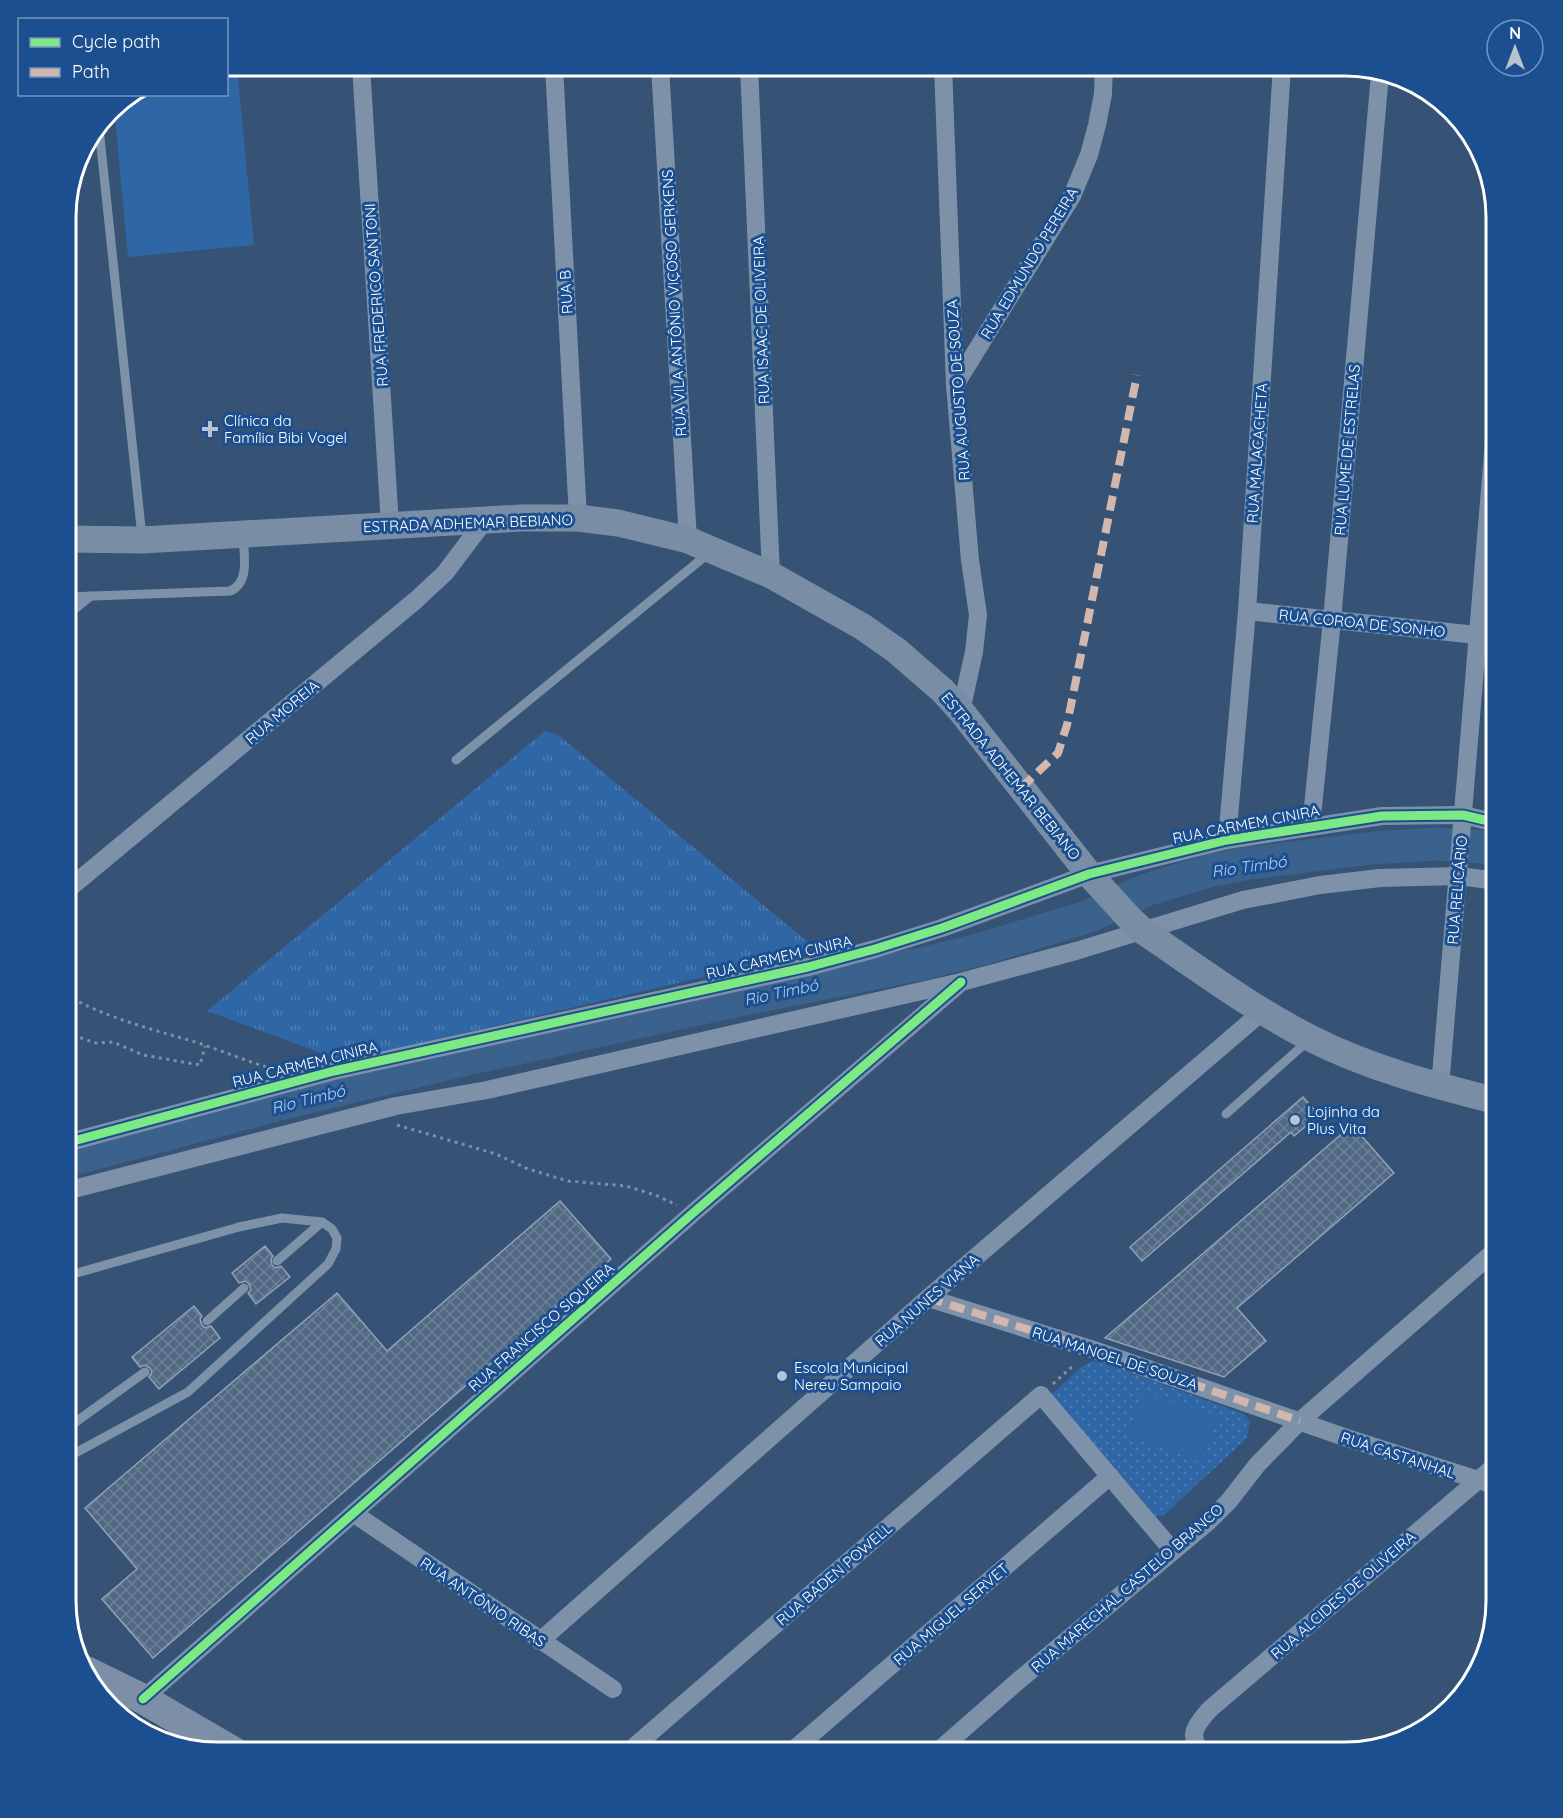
<svg xmlns="http://www.w3.org/2000/svg" width="1563" height="1818" font-family="Quicksand,sans-serif">
  <style>
    .grass { fill: url(#grass-tufts) }
    .park { fill: url(#park-dots) }
    .pitch { fill: #2f66a5 }
    .lines { fill: none; stroke-linecap: round; stroke-linejoin: round }
    .river { stroke: #3b618d; stroke-width: 33 }
    .building { fill: url(#building-cross-hatch); stroke: #92a2b6; stroke-width: 1.5 }
    .path { stroke: #7d92a8; stroke-width: 3; stroke-dasharray: 3 4.5; stroke-linecap: butt }
    .service { stroke: #7d92a8; stroke-width: 9 }
    .minor { stroke: #7d92a8; stroke-width: 18 }
    .secondary { stroke: #798da4; stroke-width: 27 }
    .primary { stroke: #7d8ea7; stroke-width: 30 }
    .quiet { stroke: #d1b7ad; stroke-width: 8; stroke-dasharray: 15 8; stroke-linecap: butt }
    .cycleway-casing { stroke: #1b4f8f; stroke-width: 13 }
    .cycleway { stroke: #7ce984; stroke-width: 9 }
    .poi-dot { fill: #b9c2ce; stroke: #1b4f8f; stroke-width: 2 }
    .labels { text-anchor: middle; dominant-baseline: central; stroke-width: 6; stroke-linejoin: round; paint-order: stroke }
    .street-label { font-size: 15px; fill: #fff; stroke: #1b4f8f }
    .poi-label { font-size: 15px; fill: #fff; stroke: #1b4f8f; text-anchor: start }
    .water-label { font-size: 16px; font-style: italic; fill: #b5d3f5; stroke: #1b4f8f }
    .rim { fill: none; stroke: #fff; stroke-width: 3 }
  </style>
  <defs>
    <pattern id="grass-tufts" width="24" height="20" patternUnits="userSpaceOnUse" patternTransform="scale(1.5)"><rect width="24" height="20" fill="#2f66a5"/><path d="M3 7l-1-3M5 7V3M7 7l1-3M15 17l-1-3M17 17v-4M19 17l1-3" fill="none" stroke="#4e7db2"/></pattern>
    <pattern id="park-dots" width="8" height="8" patternUnits="userSpaceOnUse" patternTransform="scale(1.5)"><rect width="8" height="8" fill="#2f66a5"/><path d="M2 2h.1M6 6h.1" fill="none" stroke="#4e7db2" stroke-width="1.8" stroke-linecap="round"/></pattern>
    <pattern id="building-cross-hatch" width="8" height="8" patternUnits="userSpaceOnUse" patternTransform="scale(1.5)"><rect width="8" height="8" fill="#526984"/><path d="M0 0l8 8M0 8l8-8" fill="none" stroke="#6c8096"/></pattern>
  </defs>
  <rect width="100%" height="100%" fill="#365274"/>
  <polygon class="grass" points="545,731 557,734 809,943 803,954 343,1061 207,1011"/>
  <polygon class="park" points="1093,1361 1101,1362 1244,1414 1250,1421 1247,1438 1163,1516 1156,1516 1051,1395 1080,1368"/>
  <g class="pitch">
    <polygon points="227,66 237,66 254,245 128,257 114,108 132,95 226,94"/>
    <polygon points="1144,1391 1218,1416 1201,1462 1128,1437"/>
  </g>
  <g class="lines">
    <polyline class="river" points="66,1161 276,1105 459,1061 740,1000 921,964 978,950 1087,917 1146,890 1209,871 1243,864 1372,848 1437,844 1497,848"/>
  </g>
  <g class="building">
    <polygon points="1303,1097 1319,1115 1294,1136 1291,1132 1142,1261 1130,1247"/>
    <polygon points="1352,1125 1394,1173 1237,1308 1266,1341 1224,1377 1105,1338"/>
    <polygon points="560,1201 611,1259 153,1658 102,1599 137,1569 85,1508 337,1293 387,1351"/>
    <polygon points="265,1246 273,1256 271,1259 272,1265 275,1268 281,1266 290,1277 256,1304 248,1293 251,1290 249,1284 246,1281 239,1283 232,1273"/>
    <polygon points="194,1306 202,1316 200,1319 202,1325 205,1328 211,1326 220,1338 159,1389 149,1377 152,1372 150,1368 145,1365 140,1367 132,1357"/>
  </g>
  <g class="lines">
    <g class="path">
      <path d="M66 995C101 1015 140 1026 178 1037 209 1045 239 1059 270 1068"/>
      <polyline points="66,1033 96,1043 113,1042 143,1055 200,1065 205,1046"/>
      <polyline points="329,1090 342,1101"/>
      <polyline points="397,1125 496,1154 528,1169 568,1181 626,1186 655,1195 677,1205"/>
      <polyline points="1053,1384 1075,1364"/>
    </g>
    <g class="service">
      <polyline points="99,128 142,537"/>
      <path d="M66 597 230 591C250 583 244 555 243 536"/>
      <polyline points="66,616 91,596"/>
      <polyline points="456,760 709,553"/>
      <polyline points="1226,1114 1309,1040"/>
      <polyline points="277,1261 322,1222"/>
      <polyline points="207,1321 244,1288"/>
      <polyline points="66,1429 145,1372"/>
      <polyline points="66,1458 188,1392 328,1264 336,1249 337,1238 332,1229 322,1222 282,1218 239,1227 66,1276"/>
    </g>
    <g class="minor">
      <polyline points="361,66 390,525"/>
      <polyline points="554,66 578,518"/>
      <polyline points="660,66 688,540"/>
      <polyline points="749,66 771,575"/>
      <polyline points="943,66 955,385 970,560 978,615 974,652 961,711"/>
      <polyline points="955,385 1072,196 1089,155 1097,125 1103,94 1104,66"/>
      <polyline points="1247,611 1477,635"/>
      <polyline points="1311,826 1332,620 1380,74"/>
      <polyline points="1227,840 1247,611 1282,66"/>
      <polyline points="66,891 416,600 445,573 485,520"/>
      <polyline points="1440,1087 1497,406"/>
      <polyline points="66,1143 334,1071 808,967 875,949 942,928 1089,874 1227,840 1382,816 1463,815 1497,823"/>
      <polyline points="66,1191 396,1106 487,1090 961,982 1076,951 1243,900 1320,885 1380,878 1459,876 1497,881"/>
      <polyline points="928,1298 1091,1349 1347,1438 1497,1486"/>
      <polyline points="353,1513 613,1689"/>
      <polyline points="540,1641 928,1298 1263,1011"/>
      <polyline points="143,1699 693,1213 958,985"/>
      <polyline points="628,1752 1041,1395 1173,1551"/>
      <polyline points="791,1752 1110,1476"/>
      <polyline points="937,1752 1018,1681 1209,1521 1229,1501 1257,1465 1300,1421 1497,1249"/>
      <path d="M1202 1752C1186 1735 1197 1724 1210 1709L1497 1464"/>
    </g>
    <path class="secondary" d="M66 539 142 540 521 518H578L618 523 688 540 771 575 863 627 897 651 943 691 961 711 1089 874 1131 920 1143 931C1198 968 1251 1008 1310 1038 1369 1068 1433 1085 1497 1101"/>
    <polyline class="primary" points="86,1671 143,1699 234,1752"/>
    <g class="quiet">
      <polyline points="1021,788 1058,753 1067,725 1137,375"/>
      <polyline points="928,1298 1091,1349 1300,1421"/>
    </g>
    <g class="cycleway-casing">
      <g id="cycleway">
        <polyline points="66,1143 334,1071 808,967 875,949 942,928 1089,874 1227,840 1382,816 1463,815 1497,823"/>
        <polyline points="143,1699 693,1213 961,982"/>
      </g>
    </g>
    <use href="#cycleway" class="cycleway"/>
  </g>
  <g class="poi-dot">
    <path d="M207 420h6v6h6v6h-6v6h-6v-6h-6v-6h6z"/>
    <circle cx="1295" cy="1120" r="6"/>
    <circle cx="782" cy="1376" r="6"/>
  </g>
  <g class="labels">
    <g class="street-label">
      <text transform="translate(1029 263) rotate(-59)">RUA EDMUNDO PEREIRA</text>
      <text transform="translate(566 292) rotate(-93)">RUA B</text>
      <text transform="translate(376 295) rotate(-94)">RUA FREDERICO SANTONI</text>
      <text transform="translate(674 303) rotate(-93)">RUA VILA ANTÔNIO VIÇOSO GERKENS</text>
      <text transform="translate(761 320) rotate(-92)">RUA ISAAC DE OLIVEIRA</text>
      <text transform="translate(958 390) rotate(-94)">RUA AUGUSTO DE SOUZA</text>
      <text transform="translate(1347 450) rotate(-85)">RUA LUME DE ESTRELAS</text>
      <text transform="translate(1257 453) rotate(-86)">RUA MALACACHETA</text>
      <text transform="translate(468 523) rotate(-2)">ESTRADA ADHEMAR BEBIANO</text>
      <text transform="translate(1362 623) rotate(6)">RUA COROA DE SONHO</text>
      <text transform="translate(282 712) rotate(-40)">RUA MOREIA</text>
      <text transform="translate(1011 776) rotate(51)">ESTRADA ADHEMAR BEBIANO</text>
      <text transform="translate(1246 824) rotate(-11)">RUA CARMEM CINIRA</text>
      <text transform="translate(1457 890) rotate(-85)">RUA RELICÁRIO</text>
      <text transform="translate(779 957) rotate(-13)">RUA CARMEM CINIRA</text>
      <text transform="translate(305 1064) rotate(-14)">RUA CARMEM CINIRA</text>
      <text transform="translate(927 1300) rotate(-41)">RUA NUNES VIANA</text>
      <text transform="translate(541 1327) rotate(-41)">RUA FRANCISCO SIQUEIRA</text>
      <text transform="translate(1115 1358) rotate(18)">RUA MANOEL DE SOUZA</text>
      <text transform="translate(1398 1455) rotate(18)">RUA CASTANHAL</text>
      <text transform="translate(834 1574) rotate(-41)">RUA BADEN POWELL</text>
      <text transform="translate(1127 1588) rotate(-41)">RUA MARECHAL CASTELO BRANCO</text>
      <text transform="translate(1343 1595) rotate(-41)">RUA ALCIDES DE OLIVEIRA</text>
      <text transform="translate(483 1602) rotate(34)">RUA ANTÔNIO RIBAS</text>
      <text transform="translate(951 1614) rotate(-41)">RUA MIGUEL SERVET</text>
    </g>
    <g class="poi-label">
      <text x="224" y="420">Clínica da<tspan x="224" dy="17">Família Bibi Vogel</tspan></text>
      <text x="1307" y="1111">Lojinha da<tspan x="1307" dy="17">Plus Vita</tspan></text>
      <text x="794" y="1367">Escola Municipal<tspan x="794" dy="17">Nereu Sampaio</tspan></text>
    </g>
    <g class="water-label">
      <text transform="translate(1249 866) rotate(-8)">Rio Timbó</text>
      <text transform="translate(781 992) rotate(-12)">Rio Timbó</text>
      <text transform="translate(308 1099) rotate(-14)">Rio Timbó</text>
    </g>
  </g>
  <path d="M0 0H1563V1818H0ZM217 76H1345A141 141 0 0 1 1486 217V1601A141 141 0 0 1 1345 1742H217A141 141 0 0 1 76 1601V217A141 141 0 0 1 217 76Z" fill="#1b4f8f" fill-rule="evenodd"/>
  <path class="rim" d="M217 76H1345A141 141 0 0 1 1486 217V1601A141 141 0 0 1 1345 1742H217A141 141 0 0 1 76 1601V217A141 141 0 0 1 217 76Z"/>
  <rect x="18" y="18" width="210" height="78" fill="#1b4f8f" stroke="#7695bc" stroke-width="1.5"/>
  <rect x="30" y="38" width="30" height="9" fill="#7ce984" stroke="#7695bc" stroke-width="1.5"/>
  <text x="72" y="48" font-size="18" fill="#ffffff">Cycle path</text>
  <rect x="30" y="68" width="30" height="9" fill="#d1b7ad" stroke="#7695bc" stroke-width="1.5"/>
  <text x="72" y="78" font-size="18" fill="#ffffff">Path</text>
  <g transform="translate(1515 48)"><circle r="28" fill="#1b4f8f" stroke="#7695bc" stroke-width="1.5"/>
  <path d="M0-4.5L10 22L0 15L-10 22Z" fill="#b9c2ce"/>
  <text y="-9" font-size="16" font-weight="bold" text-anchor="middle" fill="#ffffff">N</text>
  </g>
</svg>
